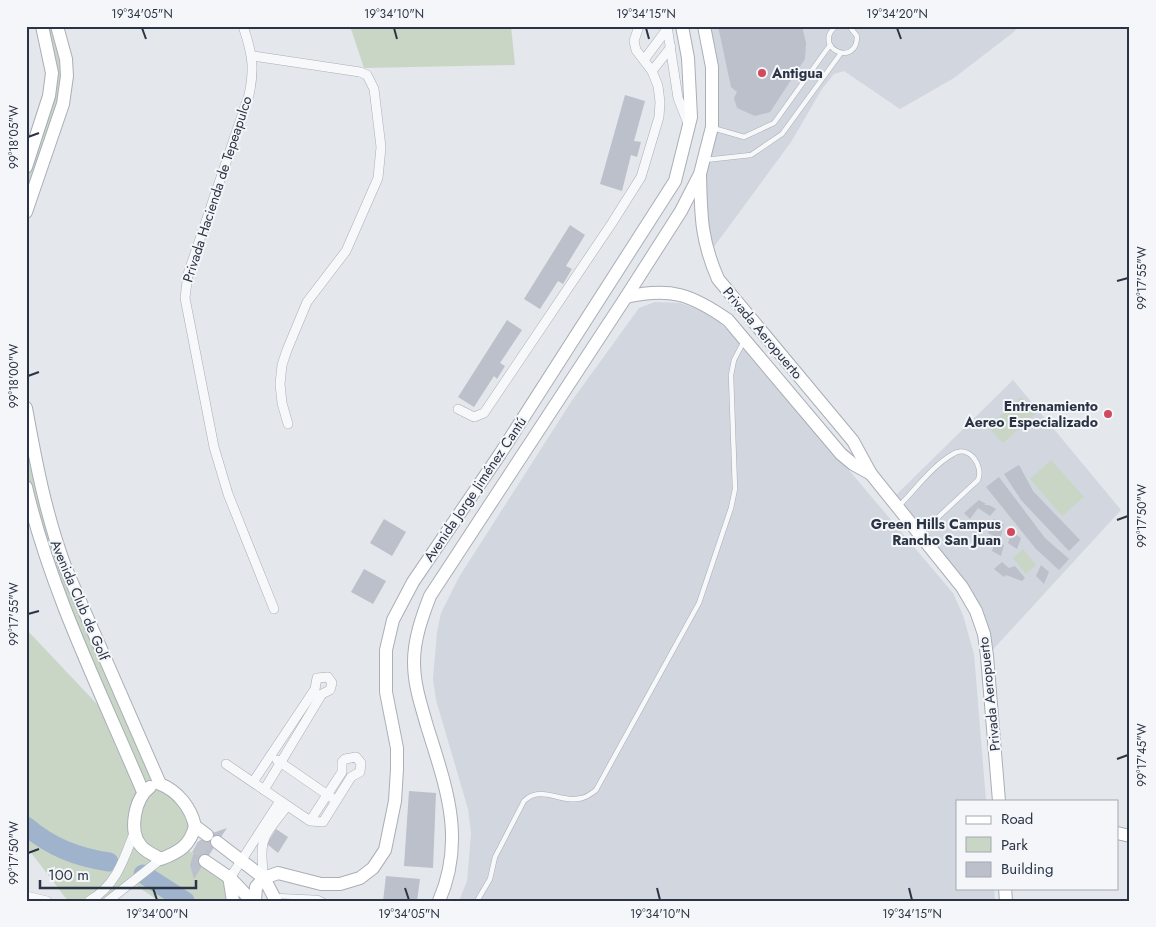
<svg xmlns="http://www.w3.org/2000/svg" width="1156" height="927" font-family="Jost,sans-serif">
  <style>
    .built { fill: #d2d6de }
    .green { fill: #c9d6c5 }
    .lines { fill: none; stroke-linecap: round; stroke-linejoin: round }
    .river { stroke: #9fb4cc; stroke-width: 19 }
    .building { fill: #bbc0ca }
    .secondary-tunnel { stroke: #bfc3cb; stroke-width: 12; stroke-dasharray: 12 6; stroke-linecap: butt }
    .lane-casing { stroke: #a9aeb7; stroke-width: 5.5 }
    .street-casing { stroke: #a9aeb7; stroke-width: 10 }
    .secondary-casing { stroke: #a9aeb7; stroke-width: 14 }
    .lane { stroke: #f7f8fa; stroke-width: 4.5 }
    .street { stroke: #f7f8fa; stroke-width: 9 }
    .secondary { stroke: #fff; stroke-width: 12 }
    .ticks { fill: none; stroke: #2b3445; stroke-width: 2 }
    .poi-dot { fill: #d1495b; stroke: #f4f6f9; stroke-width: 2 }
    .labels { text-anchor: middle; dominant-baseline: central; stroke-width: 4; stroke-linejoin: round; paint-order: stroke }
    .poi-label { font-size: 14px; font-weight: bold; fill: #2b3445; stroke: #f4f6f9; text-anchor: end }
    .street-label { font-size: 14px; fill: #2b3445; stroke: #f4f6f9 }
    .neatline { fill: none; stroke: #2b3445; stroke-width: 2 }
    .ticks-label { font-size: 12px; text-anchor: middle; fill: #2b3445 }
  </style>
  <rect width="100%" height="100%" fill="#e4e7ec"/>
  <g class="built">
    <polygon points="704,26 1017,26 1015,31 954,78 900,109 844,71 834,74 822,89 791,142 708,255 700,174 712,127"/>
    <polygon points="655,302 680,303 700,310 719,322 742,344 953,593 963,615 974,654 986,801 957,801 957,888 994,888 995,901 459,901 467,881 471,834 468,809 436,700 433,679 437,632 441,613 459,577 571,402 639,308"/>
    <polygon points="1013,380 1121,510 987,656 976,611 893,498"/>
  </g>
  <g class="green">
    <polygon points="42,26 57,26 67,76 26,212 26,167 49,96"/>
    <polygon points="350,26 511,26 515,65 364,68"/>
    <polygon points="1021,397 1036,413 1003,443 988,427"/>
    <polygon points="26,408 53,534 160,784 192,816 185,848 230,878 233,901 159,901 131,882 108,901 68,901 26,846 26,629 113,721 51,574 26,487"/>
    <polygon points="1051,460 1084,497 1062,516 1030,479"/>
    <polygon points="1023,549 1036,565 1026,574 1013,558"/>
  </g>
  <g class="lines">
    <g class="river">
      <path d="M26 826C51 847 76 857 109 862"/>
      <polyline points="143,874 185,901"/>
    </g>
  </g>
  <g class="building">
    <polygon points="718,26 802,26 806,43 805,59 770,112 755,116 737,108 734,98 737,92 731,87"/>
    <polygon points="625,95 645,101 634,141 641,142 637,157 631,155 622,191 600,184"/>
    <polygon points="570,225 585,235 566,266 572,269 563,284 558,281 540,309 524,299"/>
    <polygon points="507,320 522,330 500,363 505,366 497,379 494,376 474,407 458,397"/>
    <polygon points="1019,465 1033,491 1080,540 1069,551 1021,500 1004,474"/>
    <polygon points="999,477 1045,538 1069,559 1059,570 1036,549 986,487"/>
    <polygon points="979,500 986,504 984,505 989,505 996,509 990,516 978,508 970,519 964,513"/>
    <polygon points="384,519 406,532 392,556 370,543"/>
    <polygon points="994,519 1004,525 1000,539 988,533"/>
    <polygon points="1012,532 1021,538 1017,549 1008,543"/>
    <polygon points="995,541 1004,545 1001,556 992,551"/>
    <polygon points="1002,562 1009,568 1015,566 1025,578 1022,581 1006,575 1004,577 994,569"/>
    <polygon points="1041,565 1049,572 1044,584 1036,576"/>
    <polygon points="364,569 386,581 373,604 351,592"/>
    <polygon points="409,791 436,793 433,868 404,866"/>
    <polygon points="227,828 205,861 194,879 190,865 197,843 207,835"/>
    <polygon points="276,829 288,837 278,853 267,844"/>
    <polygon points="386,876 420,879 417,901 383,901"/>
  </g>
  <g class="lines">
    <g class="secondary-tunnel">
      <polyline points="202,839 214,847"/>
      <polyline points="195,847 209,855"/>
    </g>
    <g class="lane-casing">
      <g id="lane">
        <path d="M836 26C811 47 857 69 857 36L849 26"/>
        <polyline points="713,128 744,137 774,123 830,45"/>
        <polyline points="705,160 751,155 782,134 841,53"/>
        <path d="M899 506C916 489 932 466 953 454 969 444 984 466 978 480L920 534"/>
        <polyline points="276,896 318,898 324,901"/>
        <path d="M477 901 490 879 495 857 524 801C541 784 561 804 582 798 587 797 592 793 596 790L699 603 731 508 735 489 731 375 734 360 744 341"/>
      </g>
    </g>
    <g class="street-casing">
      <g id="street">
        <path d="M243 26C252 53 255 67 249 95L188 274 185 298 214 447 228 494 274 609"/>
        <polyline points="667,26 678,98 689,126"/>
        <polyline points="253,56 360,72 367,75 374,89 381,147 378,178 346,251 307,302 287,350 282,365 280,384 282,403 288,424"/>
        <polyline points="644,60 667,29"/>
        <polyline points="652,71 671,47"/>
        <polyline points="458,409 474,417 484,413 612,223 641,177 659,117 660,102 658,86 652,71 636,50 634,41 639,26"/>
        <polyline points="277,760 332,798"/>
        <polyline points="226,764 310,821 323,822 351,777 360,772 361,763 356,757 345,759 342,762 342,772 310,821"/>
        <polyline points="253,782 315,689 317,678 328,677 332,683 330,690 322,694 264,790"/>
        <polyline points="230,878 280,801"/>
        <path d="M264 878C258 837 264 837 287 806"/>
        <polyline points="26,896 47,901"/>
        <path d="M89 901C116 886 124 859 134 833"/>
        <polyline points="108,901 161,859"/>
      </g>
    </g>
    <g class="secondary-casing">
      <g id="secondary">
        <polyline points="26,167 49,96 52,73 42,26"/>
        <path d="M700 175C701 217 701 240 718 279L853 441 871 474 962 587 976 611 984 634 987 656 999 801"/>
        <polyline points="26,212 63,104 67,76 66,59 57,26"/>
        <path d="M626 297C670 287 691 294 728 320L841 454 853 464 871 474"/>
        <path d="M26 408C36 463 46 516 66 569L160 784C178 791 191 808 195 826L207 835"/>
        <path d="M26 487C51 593 101 692 143 792"/>
        <path d="M150 787C135 798 128 831 141 846 146 852 154 855 161 859 179 852 190 846 195 826"/>
        <polyline points="1117,833 1130,836"/>
        <polyline points="217,842 264,878 276,901"/>
        <polyline points="205,861 230,878 252,901"/>
        <polyline points="229,876 233,901"/>
        <polyline points="264,878 278,873 321,884 340,884 360,878 373,868 385,850 395,801 397,769 397,748 386,692 386,650 393,620 413,582 500,454 675,181 691,117 688,58 682,26"/>
        <polyline points="1005,888 1006,901"/>
        <polyline points="255,901 256,887 264,878"/>
        <path d="M439 901C466 839 446 787 427 726 421 705 414 685 414 662 414 639 422 617 430 596L626 297 681 211 700 174 712 127V67L704 26"/>
      </g>
    </g>
    <use href="#lane" class="lane"/>
    <use href="#street" class="street"/>
    <use href="#secondary" class="secondary"/>
  </g>
  <path class="ticks" d="M142 28 146 39M394 28 397 39M646 28 649 39M897 28 901 39M28 137 39 133M1117 281 1128 278M28 376 39 372M1117 520 1128 516M28 614 39 611M1117 759 1128 755M28 853 39 849M153 888 157 900M405 888 409 900M657 888 660 900M909 888 912 900"/>
  <g class="poi-dot">
    <circle cx="762" cy="73" r="5"/>
    <circle cx="1108" cy="414" r="5"/>
    <circle cx="1011" cy="532" r="5"/>
  </g>
  <g class="labels">
    <g class="poi-label">
      <text x="772" y="73" text-anchor="start">Antigua</text>
      <text x="1098" y="406">Entrenamiento<tspan x="1098" dy="16">Aereo Especializado</tspan></text>
      <text x="1001" y="524">Green Hills Campus<tspan x="1001" dy="16">Rancho San Juan</tspan></text>
    </g>
    <g class="street-label">
      <text transform="translate(217 189) rotate(-72)">Privada Hacienda de Tepeapulco</text>
      <text transform="translate(763 333) rotate(50)">Privada Aeropuerto</text>
      <text transform="translate(475 489) rotate(-56)">Avenida Jorge Jiménez Cantú</text>
      <text transform="translate(80 600) rotate(67)">Avenida Club de Golf</text>
      <text transform="translate(989 694) rotate(-96)">Privada Aeropuerto</text>
    </g>
  </g>
  <rect width="1156" height="927" fill="none" stroke="#f4f6f9" stroke-width="55"/>
  <rect x="956" y="800" width="162" height="90" fill="#f4f6f9" stroke="#a4a8b1"/>
  <rect x="966" y="816" width="25" height="8" fill="#ffffff" stroke="#a4a8b1"/>
  <text x="1001" y="824" font-size="15" fill="#2b3445">Road</text>
  <rect x="966" y="837" width="25" height="15" fill="#c9d6c5" stroke="#a4a8b1"/>
  <text x="1001" y="850" font-size="15" fill="#2b3445">Park</text>
  <rect x="966" y="862" width="25" height="15" fill="#bbc0ca" stroke="#a4a8b1"/>
  <text x="1001" y="874" font-size="15" fill="#2b3445">Building</text>
  <path d="M40 880v8h156v-8" fill="none" stroke="#2b3445" stroke-width="2.5"/>
  <text x="48" y="880" font-size="15" fill="#2b3445" stroke="#f4f6f9" stroke-width="4" paint-order="stroke">100 m</text>
  <rect x="28" y="28" width="1100" height="872" class="neatline"/>
  <g class="ticks-label">
    <text x="142" y="18">19°34'05"N</text>
    <text x="394" y="18">19°34'10"N</text>
    <text x="646" y="18">19°34'15"N</text>
    <text x="897" y="18">19°34'20"N</text>
    <text transform="translate(14 137) rotate(-90)" y="4">99°18'05"W</text>
    <text transform="translate(1142 278) rotate(-90)" y="4">99°17'55"W</text>
    <text transform="translate(14 376) rotate(-90)" y="4">99°18'00"W</text>
    <text transform="translate(1142 516) rotate(-90)" y="4">99°17'50"W</text>
    <text transform="translate(14 614) rotate(-90)" y="4">99°17'55"W</text>
    <text transform="translate(1142 755) rotate(-90)" y="4">99°17'45"W</text>
    <text transform="translate(14 853) rotate(-90)" y="4">99°17'50"W</text>
    <text x="157" y="918">19°34'00"N</text>
    <text x="409" y="918">19°34'05"N</text>
    <text x="660" y="918">19°34'10"N</text>
    <text x="912" y="918">19°34'15"N</text>
  </g>
</svg>
